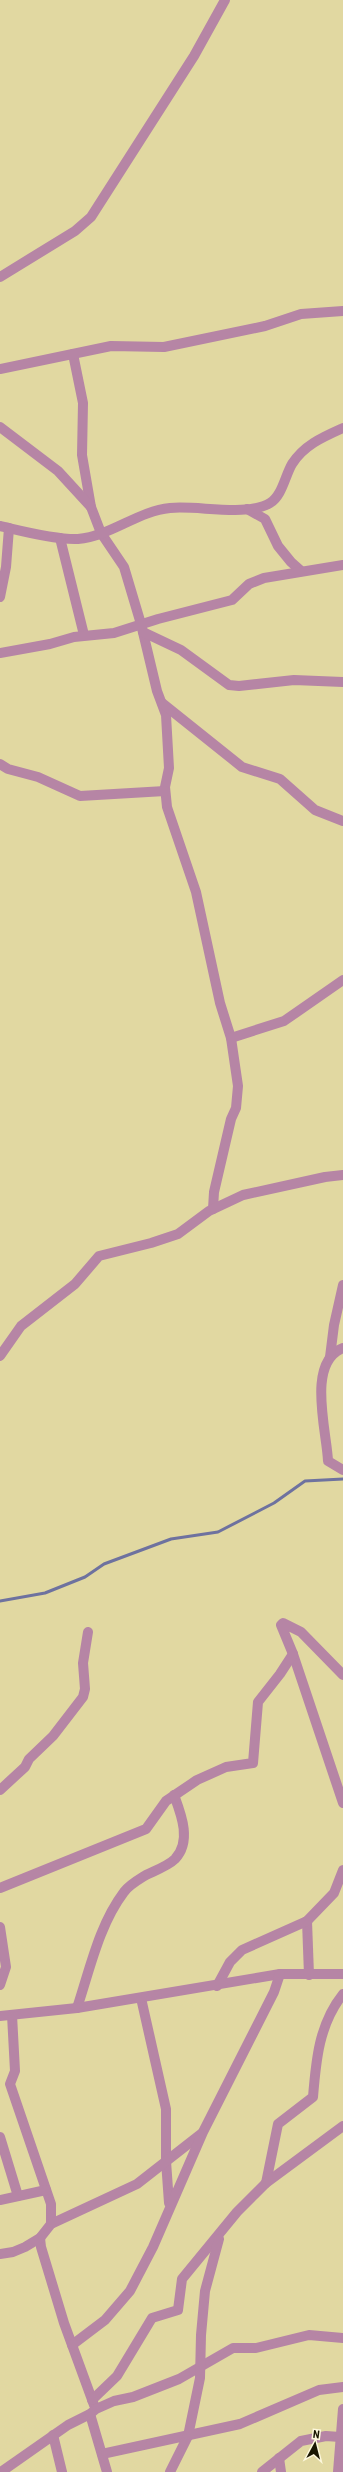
<svg xmlns="http://www.w3.org/2000/svg" width="343" height="2472" font-family="'Roboto Condensed',sans-serif">
  <style>
    .lines { fill: none; stroke-linecap: round; stroke-linejoin: round }
    .stream { stroke: #6e729f; stroke-width: 3 }
    .minor { stroke: #b685a5; stroke-width: 10 }
  </style>
  <rect width="100%" height="100%" fill="#e1d8a1"/>
  <g class="lines">
    <polyline class="stream" points="0,1601 45,1593 85,1577 104,1564 171,1539 218,1532 274,1503 305,1481 343,1479"/>
    <g class="minor">
      <polyline points="0,277 75,231 91,217 194,56 225,0"/>
      <polyline points="73,354 83,403 82,455 91,507 101,533 124,567 141,624 157,691 166,715 169,768 165,787 167,807 196,892 220,1003 231,1038 238,1086 236,1108 231,1119 214,1192 213,1209"/>
      <polyline points="0,369 111,346 164,347 265,326 301,314 343,311"/>
      <polyline points="0,427 58,471 91,507"/>
      <polyline points="247,509 265,519 278,546 291,562 300,570"/>
      <path d="M0 526C22 531 56 540 78 539 111 536 138 511 170 508 197 505 247 517 270 503 282 496 285 476 292 464 304 445 323 437 343 428"/>
      <polyline points="60,538 84,635"/>
      <polyline points="0,597 6,567 9,528"/>
      <polyline points="143,632 181,650 229,685 239,686 294,680 343,682"/>
      <polyline points="0,653 50,644 74,637 114,633 158,619 232,600 249,584 264,578 343,565"/>
      <polyline points="162,703 242,767 280,779 315,810 343,821"/>
      <polyline points="0,764 8,769 38,777 80,796 165,791"/>
      <polyline points="231,1038 284,1021 343,980"/>
      <path d="M343 1348C306 1362 327 1432 328 1461L343 1470"/>
      <polyline points="0,1356 21,1326 75,1284 99,1256 151,1243 178,1234 209,1211 243,1195 325,1177 343,1175"/>
      <polyline points="330,1357 334,1325 343,1285"/>
      <polyline points="343,1675 301,1632 283,1623 281,1625 293,1654 343,1803"/>
      <polyline points="0,1790 25,1767 29,1759 53,1736 83,1697 85,1689 83,1663 88,1632"/>
      <polyline points="0,1888 146,1829 166,1801 197,1780 226,1767 253,1763 258,1702 280,1674 293,1654"/>
      <polyline points="307,1921 309,1975"/>
      <polyline points="0,1927 6,1967 0,1985"/>
      <polyline points="217,1986 230,1962 242,1950 307,1921 334,1893 343,1870"/>
      <polyline points="141,1998 166,2109 166,2161 169,2203"/>
      <path d="M77 2008C90 1969 99 1925 124 1892 129 1885 138 1880 146 1875 154 1871 168 1866 175 1859 192 1841 181 1814 174 1795"/>
      <polyline points="12,2015 15,2071 10,2084 51,2204 51,2224"/>
      <polyline points="0,2016 77,2008 280,1974 343,1974"/>
      <polyline points="0,2137 18,2196"/>
      <path d="M266 2183 278 2124 313 2097C316 2060 319 2024 343 1994"/>
      <polyline points="0,2200 46,2190"/>
      <polyline points="40,2238 41,2247 64,2323 94,2405"/>
      <polyline points="0,2254 13,2252 25,2247 40,2238 51,2224 137,2184 201,2134"/>
      <polyline points="72,2345 105,2320 130,2291 153,2247 203,2132 274,1992 280,1974"/>
      <polyline points="92,2400 117,2376 152,2318 178,2310 182,2279 237,2212 266,2183 343,2126"/>
      <polyline points="90,2414 107,2472"/>
      <polyline points="53,2435 62,2472"/>
      <polyline points="102,2454 240,2424 319,2390 343,2387"/>
      <polyline points="279,2458 281,2472"/>
      <polyline points="1,2472 68,2425 90,2414 96,2409 114,2401 133,2397 179,2379 233,2348 256,2348 309,2335 343,2338"/>
      <polyline points="170,2472 188,2436 200,2378 201,2335 205,2291 219,2239"/>
      <polyline points="262,2472 301,2441 326,2436 340,2437"/>
      <polyline points="338,2472 343,2409"/>
    </g>
  </g>
  <g transform="translate(315 2444) rotate(7)" stroke="#fdf8dd" stroke-width="3" paint-order="stroke">
  <path d="M0-3L7 15L0 10L-7 15Z" fill="#191602"/>
  <text y="-6" font-size="11" font-weight="bold" text-anchor="middle" fill="#191602">N</text>
  </g>
</svg>
